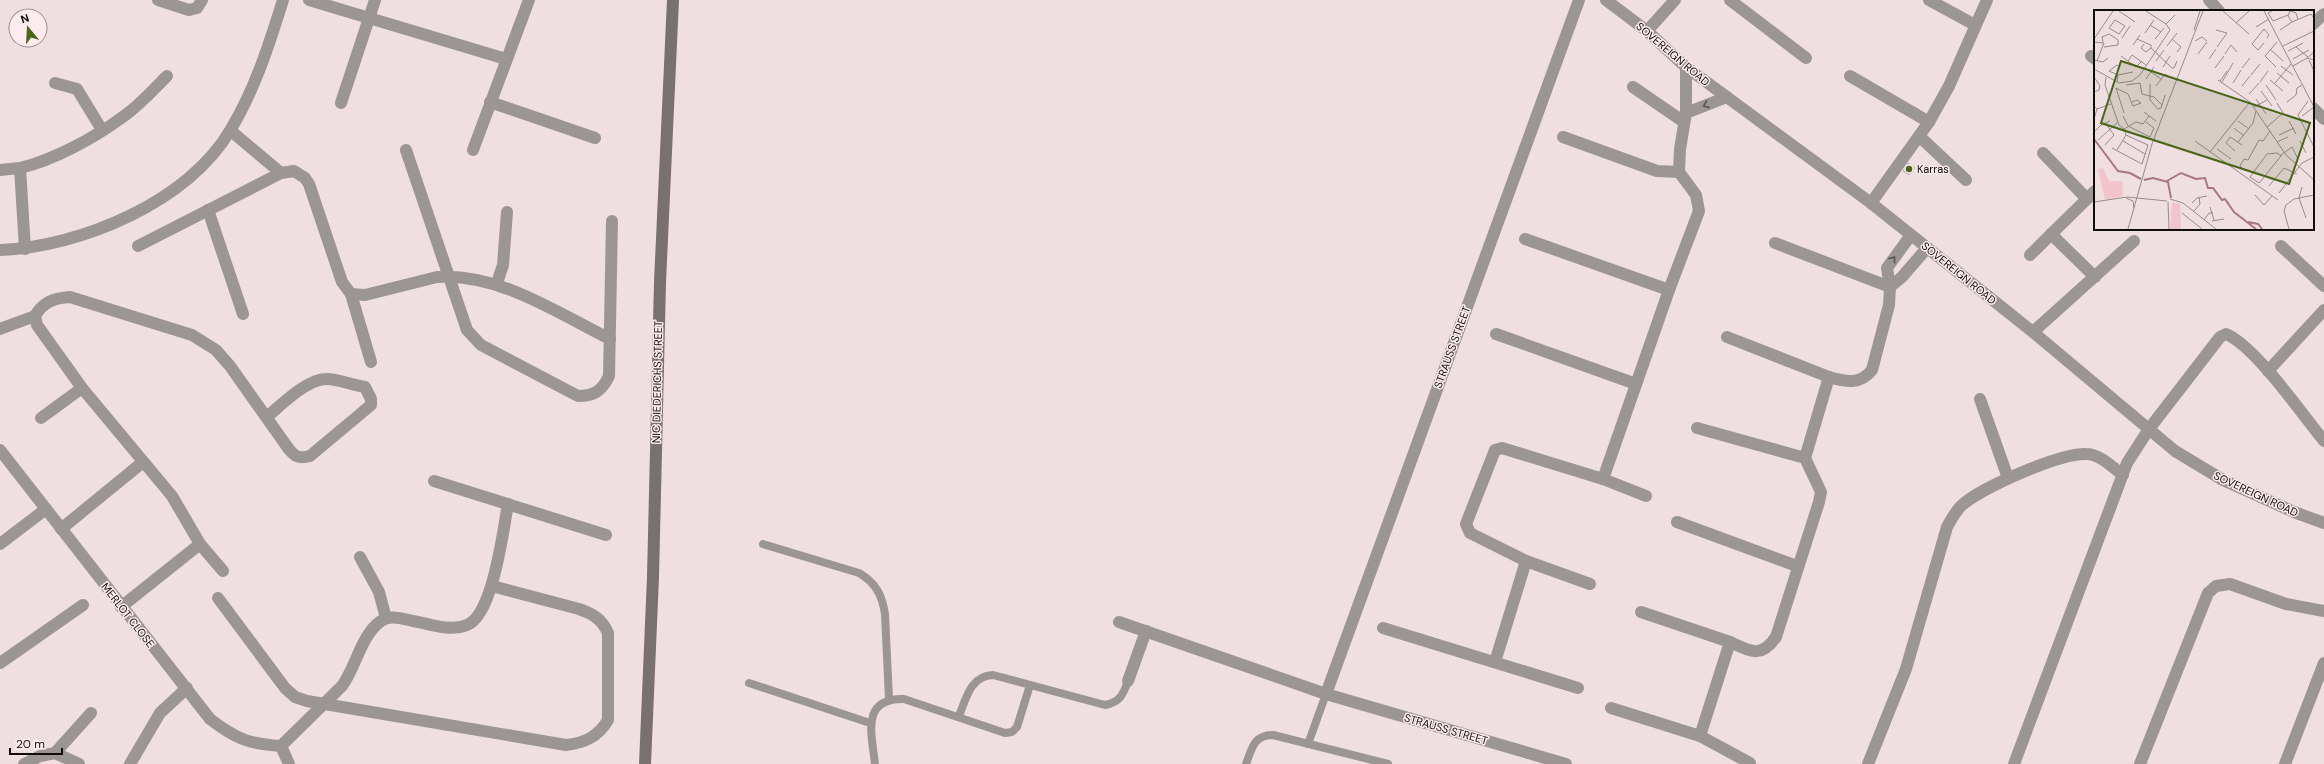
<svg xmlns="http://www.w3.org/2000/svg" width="2324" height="764" font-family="'DM Sans',sans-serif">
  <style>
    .building { fill: url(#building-hatch); stroke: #b3b9ad }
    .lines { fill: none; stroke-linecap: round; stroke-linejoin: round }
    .lane { stroke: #9c9596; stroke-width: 8 }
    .street { stroke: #9c9596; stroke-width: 12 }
    .secondary { stroke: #797071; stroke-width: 12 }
    .oneway { stroke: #565051 }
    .poi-dot { fill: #486518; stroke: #fcecef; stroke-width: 1.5 }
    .labels { text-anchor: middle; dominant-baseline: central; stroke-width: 3; stroke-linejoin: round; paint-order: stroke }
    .street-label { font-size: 11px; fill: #100c0c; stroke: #fcecef }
    .poi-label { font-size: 11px; fill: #100c0c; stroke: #fcecef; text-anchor: start }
    .inset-river { fill: none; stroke: #a87880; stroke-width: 2 }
    .inset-road { fill: none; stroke: #968b8c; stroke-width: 1 }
    .view { fill: #486518; fill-opacity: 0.15; stroke: #486518; stroke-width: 2 }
    .inset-edge { fill: none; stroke: #100c0c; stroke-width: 2 }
  </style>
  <defs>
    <pattern id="building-hatch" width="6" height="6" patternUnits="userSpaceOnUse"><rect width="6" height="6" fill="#c2d6ab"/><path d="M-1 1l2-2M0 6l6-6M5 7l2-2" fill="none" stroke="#a6b692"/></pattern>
  </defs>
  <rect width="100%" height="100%" fill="#efdfe1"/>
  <polygon class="building" points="1908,163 1915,168 1909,175 1903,171"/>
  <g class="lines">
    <g class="lane">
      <path d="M763 544 859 573C876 583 882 595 885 614L889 699"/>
      <polyline points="749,683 870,723"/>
      <path d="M959 716C966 699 970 676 993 675L1105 705C1120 702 1123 695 1128 681"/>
      <polyline points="1308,744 1326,694"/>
      <path d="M875 764C872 735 860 698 904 699L1005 733 1012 732 1017 727 1030 685"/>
      <path d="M1246 764C1252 748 1254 735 1273 735L1388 764"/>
    </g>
    <g class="street">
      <polyline points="158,0 189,10 197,8 202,0"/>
      <polyline points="309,0 506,59"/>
      <polyline points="1606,0 1647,31 1686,67 1871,203 2033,332 2175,451 2223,480 2294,512 2324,523"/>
      <polyline points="1730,0 1806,58"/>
      <polyline points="1929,0 1975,25"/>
      <polyline points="2209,0 2219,11"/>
      <polyline points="2313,24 2324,14"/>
      <polyline points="1647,31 1675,0"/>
      <polyline points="2091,56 2095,59"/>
      <polyline points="1850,76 1929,122"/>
      <polyline points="55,83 77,89 102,130"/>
      <polyline points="1633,87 1684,122"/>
      <polyline points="490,102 595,138"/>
      <polyline points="341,103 375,0"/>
      <polyline points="2313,108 2324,119"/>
      <polyline points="1686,113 1727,97"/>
      <polyline points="231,131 281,173"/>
      <polyline points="1919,136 1966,180"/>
      <polyline points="1563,137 1657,171 1679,172"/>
      <path d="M406 150 467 330 481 345 578 396C594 396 602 391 609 376L612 221"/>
      <polyline points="473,150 529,0"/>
      <polyline points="2043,153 2087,199"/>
      <path d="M20 168C54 160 96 137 124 116 140 105 153 90 167 76"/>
      <polyline points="0,170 20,168 25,249"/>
      <polyline points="1871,203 1929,122 1949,86 1987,0"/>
      <polyline points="208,210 243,314"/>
      <polyline points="2051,234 2095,277"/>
      <polyline points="1525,239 1669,290"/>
      <polyline points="1775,243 1890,287"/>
      <path d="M138 246 281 173 294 171 305 178 309 184 342 282 351 294 365 295 437 277C499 273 556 312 610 339"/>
      <polyline points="2281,246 2324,286"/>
      <path d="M0 250C80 247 189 202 231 129 255 89 269 45 283 0"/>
      <polyline points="2030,255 2095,191"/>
      <polyline points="497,283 503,265 507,212"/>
      <polyline points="1890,287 1902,277 1927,248"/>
      <polyline points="351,294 371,362"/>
      <polyline points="0,329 35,316"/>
      <polyline points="2033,332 2134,241"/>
      <polyline points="1496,334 1636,384"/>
      <polyline points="1727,337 1829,377"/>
      <polyline points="2268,371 2324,310"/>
      <polyline points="1980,399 2008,478"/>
      <polyline points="41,418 82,388"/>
      <polyline points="1697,428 1805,458"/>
      <path d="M0 450 210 719C236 739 249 744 281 746"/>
      <polyline points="1603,479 1669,290 1699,211 1696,195 1679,172 1680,149 1686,113 1686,67"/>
      <polyline points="434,481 606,535"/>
      <polyline points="1677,522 1797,566"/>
      <polyline points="61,529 143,462"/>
      <polyline points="0,544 46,509"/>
      <polyline points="360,557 379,592 386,618"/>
      <path d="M223 571 200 544 172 496 82 388 37 325 35 316C43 302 54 298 70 297L192 335 216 350 230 366 288 448C295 457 299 459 310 456L371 405V399L365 387C352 385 338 379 326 379 307 379 281 405 267 417"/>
      <polyline points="1590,584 1526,561 1470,533 1466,524 1495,450 1502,448 1603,479 1646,496"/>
      <path d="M218 598 285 688 295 697 307 701 566 745C584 743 598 737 608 720V633C602 619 593 614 579 609L492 586"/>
      <polyline points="121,607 200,544"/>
      <polyline points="1641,612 1730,642"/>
      <polyline points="1119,622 1326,694 1566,764"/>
      <polyline points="1383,628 1578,688"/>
      <polyline points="1495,662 1526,561"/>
      <polyline points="0,663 83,605"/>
      <polyline points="1128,681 1146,631"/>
      <polyline points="1326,694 1579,0"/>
      <polyline points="1611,708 1700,736"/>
      <path d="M281 746 342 686C356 667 361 635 381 621 390 614 403 619 413 621 431 624 449 632 467 625 493 615 503 531 508 504"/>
      <polyline points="281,746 289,764"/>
      <polyline points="55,753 79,764"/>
      <path d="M1750 763 1700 736 1730 642C1750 651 1761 659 1776 637L1819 502 1821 492 1805 458 1829 377C1846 382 1860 385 1872 370L1889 305 1890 287 1887 268 1911 235"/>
      <polyline points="24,764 40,756 55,753 91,713"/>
      <polyline points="130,764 160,713 187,688"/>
      <path d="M1868 764 1906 669 1947 527C1951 520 1955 512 1961 506 1980 488 2060 453 2086 454 2100 454 2112 467 2123 475"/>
      <path d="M2014 764 2127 463 2149 429 2220 337 2226 334C2255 346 2302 414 2324 441"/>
      <polyline points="2140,764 2208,593 2216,586 2230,584 2286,604 2324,611"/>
      <polyline points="2285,764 2324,663"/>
    </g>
    <polyline class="secondary" points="645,764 653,577 660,282 673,0"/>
  </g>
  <defs><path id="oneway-chevron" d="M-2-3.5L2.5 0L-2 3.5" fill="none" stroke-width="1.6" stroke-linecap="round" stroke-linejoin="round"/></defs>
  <g class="oneway">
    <use href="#oneway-chevron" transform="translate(1706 105) rotate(159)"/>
    <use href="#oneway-chevron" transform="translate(1893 259) rotate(-53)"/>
  </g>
  <circle class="poi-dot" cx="1909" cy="169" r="4"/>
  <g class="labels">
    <g class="street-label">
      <text transform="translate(1673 54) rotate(40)">SOVEREIGN ROAD</text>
      <text transform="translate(1959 273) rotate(39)">SOVEREIGN ROAD</text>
      <text transform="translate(1452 347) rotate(-70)">STRAUSS STREET</text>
      <text transform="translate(657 382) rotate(-89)">NIC DIEDERICHS STREET</text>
      <text transform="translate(2256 494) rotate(25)">SOVEREIGN ROAD</text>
      <text transform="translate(128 615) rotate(52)">MERLOT CLOSE</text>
      <text transform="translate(1446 729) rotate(16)">STRAUSS STREET</text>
    </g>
    <g class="poi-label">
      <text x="1917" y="169">Karras</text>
    </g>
  </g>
  <g transform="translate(2094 10)">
    <rect width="220" height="220" fill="#efdfe1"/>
    <path d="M78 192 86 194 87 219H76Z" fill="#f2c5cc"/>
    <path d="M9 158 15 171H28L29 186 11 190 4 159Z" fill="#f2c5cc"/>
    <path class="inset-river" d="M0 129 24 161 36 163 47 169M50 170 59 168 74 172 77 188M71 172 87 163 102 169 111 168 114 178H119L128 190 131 189 140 202 162 219M154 212 164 214 168 219"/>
    <path class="inset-road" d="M25 1 41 12M129 1 155 24M170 1 220 97M178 1 174 3 179 11 194 5M196 1 194 6 198 12 217 4 220 8M196 1 202 3 204 10M21 10 31 16 25 24 15 18ZM142 13 155 1M72 14 81 5M56 15 67 22M162 17 175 9M100 20 106 1M122 20 133 23 123 37M186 20 198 12M51 23 60 10M28 28 36 16M0 29 19 1M43 29 57 35V38L78 58H80L83 51M61 29 70 18M78 29 87 37 83 42M101 31 108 27 113 31M0 32 10 33 3 51M9 32 8 27 15 24 24 30V35L10 37M170 33 164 40 158 34 170 19 175 25 173 28M50 34 47 38 52 42 57 38M39 35 46 25M73 36 83 23M189 36 220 21M202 37 214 47M177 40 189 51M194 41 209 33M220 42 213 48 220 50M104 44 113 32M131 44 137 35 143 42M27 46 42 57 47 52M115 49 122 39M199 49 215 40M0 50 9 52 14 48M215 50 220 61M34 51 38 45 52 55M62 51 70 40M187 56 199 65M199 56 213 48M69 57 76 46M182 57 171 46 183 32M51 58 67 69M121 58 130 46M148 58 156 48M0 59 25 73 38 71 46 65 76 20 72 14 52 1M183 63 195 73M24 65 39 62M157 65 166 54M0 67 6 76 5 80 0 82M12 67 11 75 25 115 30 119M52 69 60 57M124 70 156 92 192 145 220 170M176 70 189 81M126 71 133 61M23 72 24 65 15 61 23 55 25 56M128 72 139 53M166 72 174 61M139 73 147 60M181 73 197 54M56 74V90L64 99 67 98 71 85M32 75 46 73 48 84 60 87 68 95M172 75 182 90M62 76 71 64 74 66M148 76 156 66M167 81 178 96M155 84 165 73M162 89 172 104M214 91 204 105 220 137M193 92 202 85 203 78 208 75M0 96 3 99 0 109M160 97 173 90M3 99 17 94M50 102 62 111M30 103 22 78 34 84 39 96 47 93 43 90 38 92M29 106 34 116 56 127 60 118 52 112M208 106 220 97M144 111 155 119M195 111 202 124M173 117 189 103 183 93M140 118 150 126M30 119 42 112 49 114 55 106M0 122 7 115 16 111M185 125 200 118M4 130 24 112M29 131 51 144M101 131 184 190M206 131 212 143M144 132 159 113 162 101M183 132 194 127M11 135 20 125 12 114M18 138 48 154 54 135 32 125 30 119M123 139 137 149M23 140 32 125M141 141 132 133 136 127 148 135M116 142 156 92M187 146 183 143 173 144 156 167 165 173 166 172 187 146V145L198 137 204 149M149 159 146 156 150 149 154 150 165 130 169 131 176 121M175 176 190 158 203 164M208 177 205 188 212 208M185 183 208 153 220 147M161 185 170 195 178 186M32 188 39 191 40 198M76 189 89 193 122 219M0 192 33 187 73 191M74 192 75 219M98 193 103 188 113 186M116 197 120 210M100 201 106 194 105 187M88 203 108 219M110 210 115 203H119M118 211 130 209M34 219 58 134 109 1M195 219 190 201 192 195 200 189 220 185"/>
    <path class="view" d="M27 51 216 113 195 174 7 113Z"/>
    <rect width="220" height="220" class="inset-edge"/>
  </g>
  <g transform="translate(28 28) rotate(342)"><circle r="19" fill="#fcecef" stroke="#9e9294"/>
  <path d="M0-3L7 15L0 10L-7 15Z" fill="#486518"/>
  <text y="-6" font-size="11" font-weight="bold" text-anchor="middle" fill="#100c0c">N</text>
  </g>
  <path d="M10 748v6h52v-6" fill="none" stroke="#100c0c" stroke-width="2"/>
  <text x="16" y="748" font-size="12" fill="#100c0c" stroke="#fcecef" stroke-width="3" paint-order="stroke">20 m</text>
</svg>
